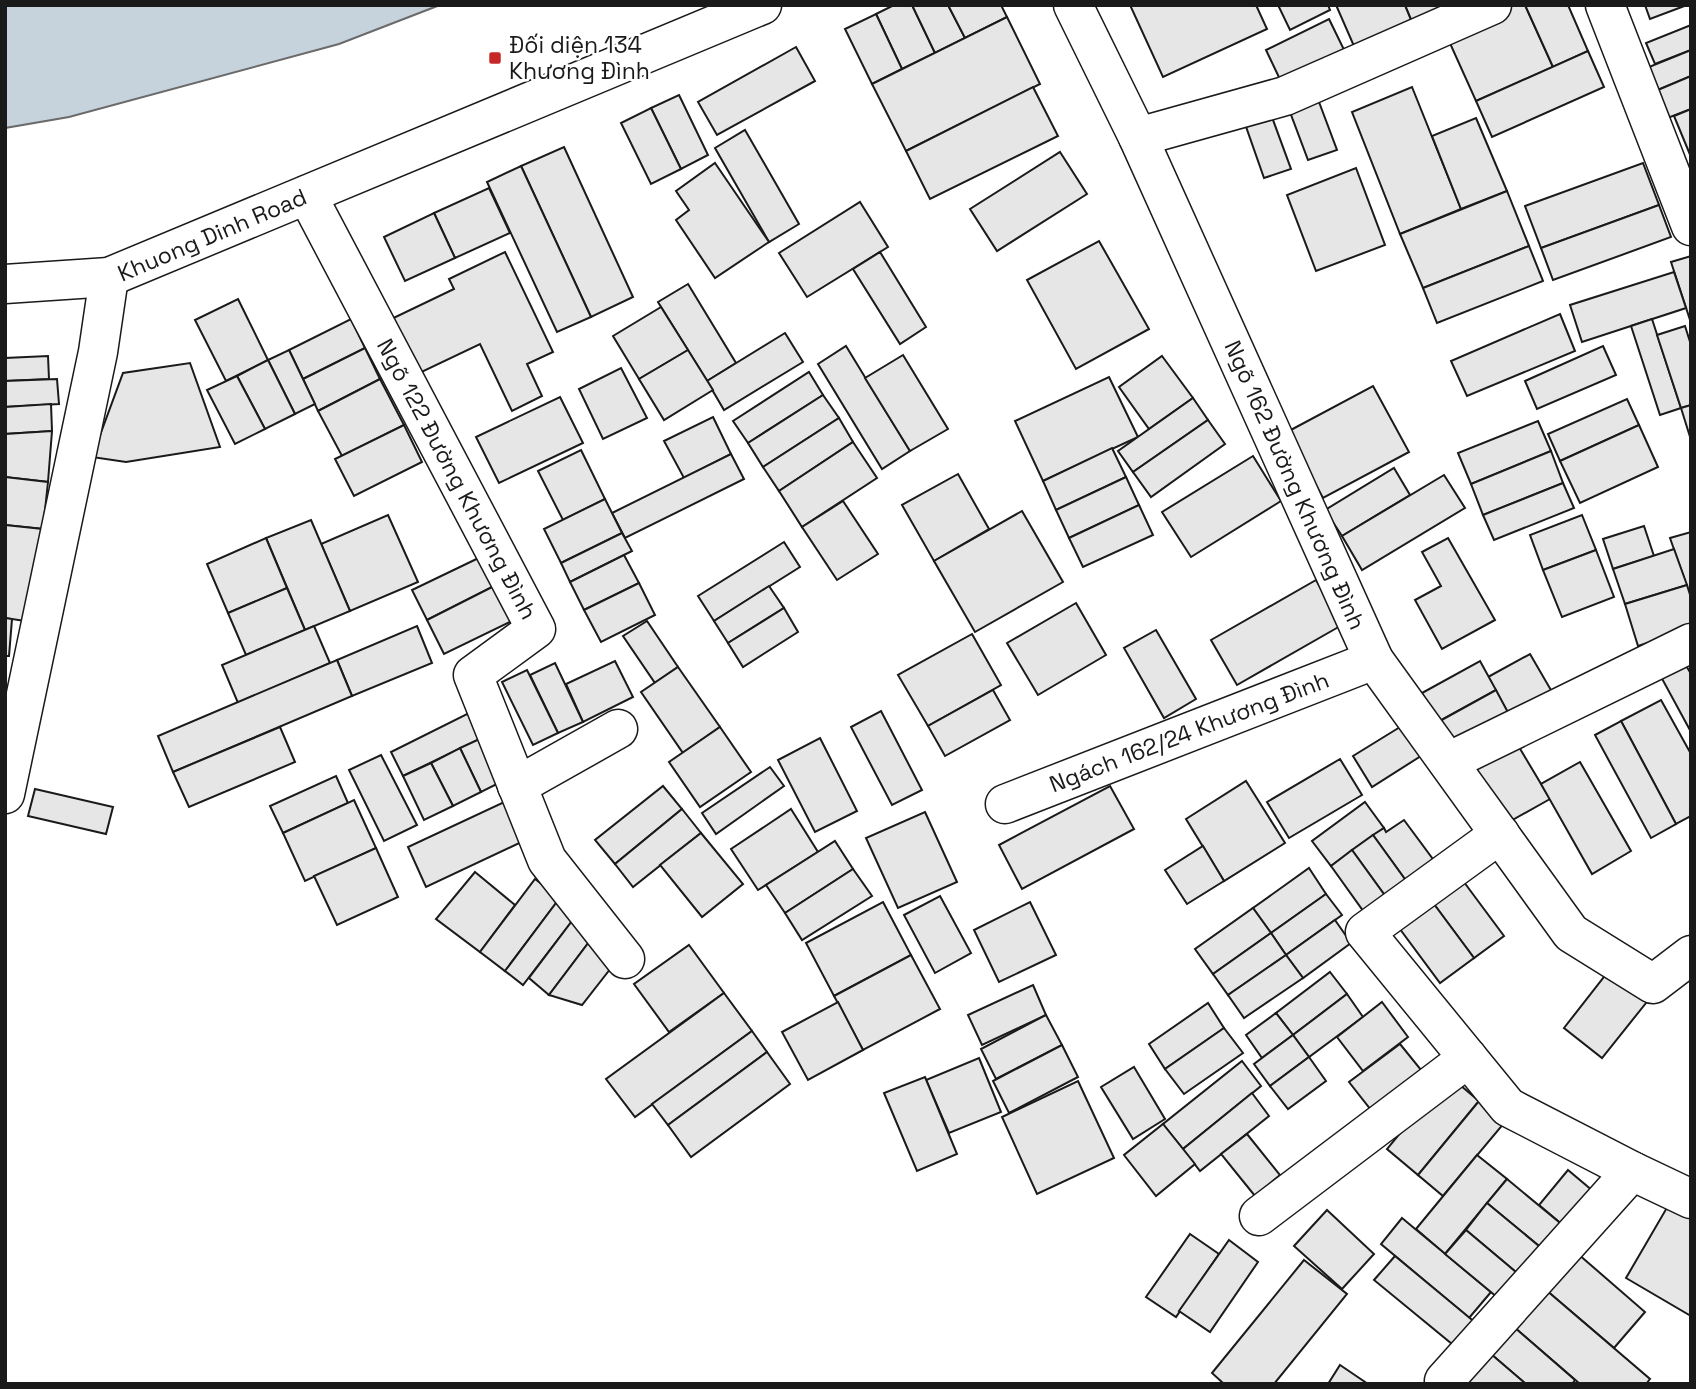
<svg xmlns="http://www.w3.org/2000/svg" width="1696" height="1389" font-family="'Space Grotesk',sans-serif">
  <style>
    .water { fill: #c6d2dc; stroke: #6a6a6a; stroke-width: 2 }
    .building { fill: #e6e6e6; stroke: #1a1a1a; stroke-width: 2 }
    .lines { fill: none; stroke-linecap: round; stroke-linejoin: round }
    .minor-casing { stroke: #1a1a1a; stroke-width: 41 }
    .major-casing { stroke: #1a1a1a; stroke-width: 41 }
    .minor { stroke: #fff; stroke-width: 38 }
    .major { stroke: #fff; stroke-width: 38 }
    .poi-dot { fill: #c62828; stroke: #fff; stroke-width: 2.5 }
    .labels { text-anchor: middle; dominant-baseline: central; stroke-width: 5; stroke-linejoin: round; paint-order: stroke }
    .poi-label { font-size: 23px; fill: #1a1a1a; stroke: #fff; text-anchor: start }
    .street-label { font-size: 23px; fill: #1a1a1a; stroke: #fff }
  </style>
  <rect width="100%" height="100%" fill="#fff"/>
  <polygon class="water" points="5,5 440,5 339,44 69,117 5,128"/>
  <g class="building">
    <polygon points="894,5 912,5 935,53 902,69 876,14"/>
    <polygon points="912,5 948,5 965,38 935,53"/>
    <polygon points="948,5 1001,5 1007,17 965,38"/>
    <polygon points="1130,5 1256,5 1267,29 1163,77"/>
    <polygon points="1278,5 1328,5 1330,10 1290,30"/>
    <polygon points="1336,5 1405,5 1415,29 1357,53"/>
    <polygon points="1405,5 1454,5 1415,29"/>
    <polygon points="1502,5 1525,5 1553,67 1476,101 1444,30"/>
    <polygon points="1525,5 1568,5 1588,51 1553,67"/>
    <polygon points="1645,5 1687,5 1650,19"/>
    <polygon points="876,14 902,69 872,84 845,29"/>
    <polygon points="1007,17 1040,84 906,151 872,84"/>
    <polygon points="1329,19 1349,60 1285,90 1266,50"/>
    <polygon points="1691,25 1691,50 1655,64 1646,43"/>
    <polygon points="796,47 815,81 717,135 698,102"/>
    <polygon points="1691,50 1691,76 1653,92 1644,69"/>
    <polygon points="1588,51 1604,87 1492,137 1476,101"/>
    <polygon points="1691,76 1691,109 1665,119 1653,92"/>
    <polygon points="1033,87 1058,136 930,199 906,151"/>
    <polygon points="1412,87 1461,209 1400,234 1352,112"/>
    <polygon points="1316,94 1337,150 1308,160 1287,104"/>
    <polygon points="679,95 708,155 681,169 651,108"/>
    <polygon points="651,108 681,169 651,184 621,123"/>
    <polygon points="1269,109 1291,169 1264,178 1243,118"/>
    <polygon points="1691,109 1691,157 1674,116"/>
    <polygon points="1476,118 1507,191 1461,209 1432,136"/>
    <polygon points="745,130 799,224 769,242 715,148"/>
    <polygon points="564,147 633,297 591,317 521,166"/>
    <polygon points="1060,152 1087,194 997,251 970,209"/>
    <polygon points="715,163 769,242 715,278 676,220 689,210 676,191"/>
    <polygon points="1643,163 1659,205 1541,248 1525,206"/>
    <polygon points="521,166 591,317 557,332 487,182"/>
    <polygon points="1356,168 1385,245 1316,271 1287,195"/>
    <polygon points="489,188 510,233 455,258 434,213"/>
    <polygon points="1507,191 1529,246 1423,288 1400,234"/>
    <polygon points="860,202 888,247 807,297 779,253"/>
    <polygon points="1659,205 1671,237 1553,280 1541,248"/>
    <polygon points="434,213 455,258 405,281 384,237"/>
    <polygon points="1099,241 1149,329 1076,369 1027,280"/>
    <polygon points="1529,246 1543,281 1437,323 1423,288"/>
    <polygon points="505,252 553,352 527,364 542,396 512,411 480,344 409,378 383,323 454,289 449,279"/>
    <polygon points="880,252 926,327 900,344 853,269"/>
    <polygon points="1691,256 1691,323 1671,262"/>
    <polygon points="1674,272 1686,308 1582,342 1570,305"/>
    <polygon points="688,284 736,363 707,381 658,302"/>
    <polygon points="238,299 268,360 226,381 195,320"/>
    <polygon points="661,307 688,350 639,379 613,336"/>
    <polygon points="1560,314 1575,351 1467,396 1451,361"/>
    <polygon points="351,319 365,348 303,379 289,350"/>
    <polygon points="1652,319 1681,408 1660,415 1631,326"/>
    <polygon points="1685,326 1691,345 1691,405 1681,408 1657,335"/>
    <polygon points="785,333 803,362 724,410 707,381"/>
    <polygon points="846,346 910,451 882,469 818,364"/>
    <polygon points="1603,346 1616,375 1537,409 1525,381"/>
    <polygon points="365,348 380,379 318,411 303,379"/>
    <polygon points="289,350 315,404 295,414 268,360"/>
    <polygon points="688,350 713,390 664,420 639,379"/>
    <polygon points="903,355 948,429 910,451 865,378"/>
    <polygon points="48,356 49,379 5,381 5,358"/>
    <polygon points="1162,356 1193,398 1149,429 1119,387"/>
    <polygon points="268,360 295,414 265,429 237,376"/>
    <polygon points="190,363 220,447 126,462 92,457 123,373"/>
    <polygon points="621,368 647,418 603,439 579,389"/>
    <polygon points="809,372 823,395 748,443 733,421"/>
    <polygon points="237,376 265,429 235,444 207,390"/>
    <polygon points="1109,377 1138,437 1043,481 1015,421"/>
    <polygon points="57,379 59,404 5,407 5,381"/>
    <polygon points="380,379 404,425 342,456 318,411"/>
    <polygon points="1373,386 1409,452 1323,498 1287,432"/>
    <polygon points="823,395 839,418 763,467 748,443"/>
    <polygon points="560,397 583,443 499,483 476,437"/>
    <polygon points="1193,398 1208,420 1133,472 1118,451"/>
    <polygon points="1627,399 1639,425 1560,461 1548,434"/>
    <polygon points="51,404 52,431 5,434 5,407"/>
    <polygon points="1691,405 1691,440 1681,408"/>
    <polygon points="713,417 731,454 684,478 664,441"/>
    <polygon points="839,418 853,442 779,491 763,467"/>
    <polygon points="1208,420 1225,444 1151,497 1133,472"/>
    <polygon points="1538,421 1551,451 1471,484 1458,453"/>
    <polygon points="404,425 422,462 354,496 335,459"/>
    <polygon points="1639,425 1658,467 1580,503 1560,461"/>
    <polygon points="52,431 48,482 5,477 5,434"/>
    <polygon points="853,442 877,478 802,527 779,491"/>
    <polygon points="1112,448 1126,477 1056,510 1043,481"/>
    <polygon points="581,450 605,499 563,520 538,471"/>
    <polygon points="1551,451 1563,483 1483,515 1471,484"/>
    <polygon points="731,454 744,479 625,538 612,513"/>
    <polygon points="1253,456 1281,501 1191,557 1162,512"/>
    <polygon points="1394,468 1410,495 1342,536 1325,510"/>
    <polygon points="958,474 989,529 934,561 902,505"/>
    <polygon points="1444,475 1465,508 1362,570 1342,536"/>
    <polygon points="5,477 48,482 43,529 5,525"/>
    <polygon points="1126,477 1139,505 1069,538 1056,510"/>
    <polygon points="1563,483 1574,508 1494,540 1483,515"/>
    <polygon points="605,499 622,533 561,563 544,529"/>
    <polygon points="843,501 878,554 837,580 802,527"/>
    <polygon points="1139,505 1153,535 1083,567 1069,538"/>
    <polygon points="1022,511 1063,582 975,632 934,561"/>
    <polygon points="388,515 418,582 350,611 321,544"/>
    <polygon points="1582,515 1596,550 1543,570 1530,535"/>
    <polygon points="311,520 350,611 305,630 266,538"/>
    <polygon points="5,525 43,529 32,622 5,618"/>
    <polygon points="1644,526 1654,556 1613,569 1603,539"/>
    <polygon points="1691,532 1691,598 1670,538"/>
    <polygon points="622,533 632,551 570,582 561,563"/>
    <polygon points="266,538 287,588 228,613 207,564"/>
    <polygon points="1448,538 1495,620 1442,649 1415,600 1441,586 1422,552"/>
    <polygon points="784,542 800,567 714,621 698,596"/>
    <polygon points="1674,549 1687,585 1625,604 1613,569"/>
    <polygon points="1596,550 1614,597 1562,617 1543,570"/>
    <polygon points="489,553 498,584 427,620 412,590"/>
    <polygon points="624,555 639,583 584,610 570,582"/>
    <polygon points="1316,580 1342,625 1237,685 1211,640"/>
    <polygon points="639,583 655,615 601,642 584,610"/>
    <polygon points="498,584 516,619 444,654 427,620"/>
    <polygon points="1687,585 1691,598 1691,629 1638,646 1625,604"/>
    <polygon points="769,586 784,608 728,643 714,621"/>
    <polygon points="287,588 305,630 246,655 228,613"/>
    <polygon points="1076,603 1106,655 1038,695 1007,643"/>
    <polygon points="784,608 798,632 743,667 728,643"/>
    <polygon points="5,618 12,619 9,656 5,656"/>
    <polygon points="647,621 678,667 655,683 623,636"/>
    <polygon points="314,626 330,663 238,703 222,665"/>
    <polygon points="417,626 432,663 352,696 337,660"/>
    <polygon points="1156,630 1196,699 1164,718 1124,648"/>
    <polygon points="972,634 1001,685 928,726 898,675"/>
    <polygon points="1530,654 1555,697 1512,720 1488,677"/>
    <polygon points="337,660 352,696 173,772 158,736"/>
    <polygon points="615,661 633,697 583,722 566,684"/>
    <polygon points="1480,661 1496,690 1438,722 1422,693"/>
    <polygon points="1684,662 1691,674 1691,732 1660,675"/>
    <polygon points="555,663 583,722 558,733 530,675"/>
    <polygon points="678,667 720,727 683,753 641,692"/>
    <polygon points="527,670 558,733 533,745 502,682"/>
    <polygon points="993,690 1010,720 945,756 928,726"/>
    <polygon points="1496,690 1512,720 1455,752 1438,722"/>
    <polygon points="1661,700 1691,754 1691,816 1676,824 1621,721"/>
    <polygon points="473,711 486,736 403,776 391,752"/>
    <polygon points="881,711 922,790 892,805 851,727"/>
    <polygon points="1413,719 1432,749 1372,787 1353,756"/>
    <polygon points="1621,721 1676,824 1651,838 1595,735"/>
    <polygon points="280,727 295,762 189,807 173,772"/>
    <polygon points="720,727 751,772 700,807 669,762"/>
    <polygon points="486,736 507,779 481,792 460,748"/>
    <polygon points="820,738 857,811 815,832 778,760"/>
    <polygon points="1516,742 1550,799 1500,827 1467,770"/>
    <polygon points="460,748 481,792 453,806 431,763"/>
    <polygon points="381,755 417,825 384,841 349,770"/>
    <polygon points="1340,759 1362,795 1289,838 1267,802"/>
    <polygon points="1580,762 1631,851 1592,874 1541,784"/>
    <polygon points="431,763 453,806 424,820 403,776"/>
    <polygon points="770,767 784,786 716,834 702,813"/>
    <polygon points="336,776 348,803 283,833 270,806"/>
    <polygon points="1246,781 1285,843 1224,881 1186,819"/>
    <polygon points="663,786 682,809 615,864 595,840"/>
    <polygon points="1110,786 1134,829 1022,889 999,845"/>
    <polygon points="35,789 113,807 106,834 28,816"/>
    <polygon points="511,799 530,838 426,887 408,847"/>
    <polygon points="354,800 376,848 305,881 283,833"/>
    <polygon points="1365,802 1384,828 1331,866 1312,841"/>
    <polygon points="682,809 701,833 633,887 615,864"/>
    <polygon points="791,809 818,852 758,890 731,849"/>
    <polygon points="925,812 957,882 898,908 866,838"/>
    <polygon points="1404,820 1438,866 1407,882 1373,835 1384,828 1386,832"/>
    <polygon points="701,833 743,884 702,917 660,865"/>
    <polygon points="1373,835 1407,882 1386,897 1352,850"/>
    <polygon points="835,841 853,869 785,913 766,885"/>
    <polygon points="1203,846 1224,881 1187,904 1165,870"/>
    <polygon points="376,848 398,897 337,925 314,876"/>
    <polygon points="1352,850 1386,897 1364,912 1331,866"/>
    <polygon points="1309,868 1326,894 1271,933 1253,908"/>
    <polygon points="853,869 872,896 802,940 785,913"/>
    <polygon points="1455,870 1504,936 1474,958 1425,892"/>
    <polygon points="475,872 515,905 480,952 436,919"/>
    <polygon points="535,879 560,898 505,971 480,952"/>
    <polygon points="1425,892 1474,958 1440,983 1391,917"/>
    <polygon points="1326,894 1342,915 1286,955 1271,933"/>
    <polygon points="940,896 971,953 935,973 904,915"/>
    <polygon points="883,902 911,955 834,996 806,943"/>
    <polygon points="1030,902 1056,955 999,982 974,930"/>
    <polygon points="556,903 575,917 523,985 505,971"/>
    <polygon points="1253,908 1271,933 1213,974 1195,949"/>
    <polygon points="575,917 592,938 549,995 529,978"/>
    <polygon points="1335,920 1351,943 1303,978 1286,955"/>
    <polygon points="1271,933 1286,955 1228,995 1213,974"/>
    <polygon points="592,938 618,959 582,1005 549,995"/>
    <polygon points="689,945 724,993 669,1032 634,984"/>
    <polygon points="911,955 940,1009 863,1050 834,996"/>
    <polygon points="1286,955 1303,978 1244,1018 1228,995"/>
    <polygon points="1611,968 1650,998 1602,1058 1564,1028"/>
    <polygon points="1330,972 1347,994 1293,1035 1276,1013"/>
    <polygon points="1033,985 1046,1015 982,1045 968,1015"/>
    <polygon points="724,993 752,1031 635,1117 606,1079"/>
    <polygon points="1347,994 1363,1017 1309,1057 1293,1035"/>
    <polygon points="838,1002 863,1050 808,1080 782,1032"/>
    <polygon points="1382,1002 1408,1037 1363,1071 1337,1037"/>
    <polygon points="1208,1003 1224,1028 1165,1069 1149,1044"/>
    <polygon points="1276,1013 1293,1035 1262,1058 1246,1035"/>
    <polygon points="1046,1015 1062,1045 996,1079 981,1049"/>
    <polygon points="1224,1028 1243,1053 1184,1094 1165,1069"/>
    <polygon points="752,1031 767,1052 668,1125 652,1104"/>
    <polygon points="1293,1035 1309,1057 1270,1086 1254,1064"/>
    <polygon points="1400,1044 1426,1076 1375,1115 1349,1082"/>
    <polygon points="1062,1045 1078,1077 1009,1113 993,1081"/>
    <polygon points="767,1052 790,1084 691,1157 668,1125"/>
    <polygon points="1309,1057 1326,1081 1288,1109 1270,1086"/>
    <polygon points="979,1058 1001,1112 949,1133 926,1080"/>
    <polygon points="1242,1061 1261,1086 1183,1149 1163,1124"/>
    <polygon points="1134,1067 1165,1119 1133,1139 1101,1087"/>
    <polygon points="1448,1075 1479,1101 1418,1175 1387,1149"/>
    <polygon points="925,1077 957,1154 917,1171 884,1093"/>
    <polygon points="1078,1081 1114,1158 1037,1194 1002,1117"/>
    <polygon points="1252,1093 1269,1116 1200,1171 1183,1149"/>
    <polygon points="1479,1101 1505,1122 1443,1196 1418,1175"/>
    <polygon points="1163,1124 1195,1164 1156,1196 1124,1155"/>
    <polygon points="1247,1134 1280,1175 1255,1196 1221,1154"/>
    <polygon points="1477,1155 1507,1179 1445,1254 1416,1229"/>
    <polygon points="1568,1170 1600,1197 1571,1232 1539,1205"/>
    <polygon points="1507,1179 1571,1232 1551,1256 1487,1203"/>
    <polygon points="1672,1199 1691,1210 1691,1316 1626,1278"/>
    <polygon points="1487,1203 1551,1256 1529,1283 1466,1230"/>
    <polygon points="1327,1210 1374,1254 1342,1289 1294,1246"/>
    <polygon points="1402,1218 1491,1292 1469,1318 1381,1244"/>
    <polygon points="1466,1230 1529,1283 1509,1307 1445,1254"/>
    <polygon points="1190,1234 1219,1254 1176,1317 1146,1297"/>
    <polygon points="1229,1240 1258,1262 1210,1332 1179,1311"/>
    <polygon points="1570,1247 1645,1312 1614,1348 1539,1284"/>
    <polygon points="1395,1256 1483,1329 1463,1353 1374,1280"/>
    <polygon points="1304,1260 1347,1294 1274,1384 1224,1384 1212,1373"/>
    <polygon points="1539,1284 1650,1379 1646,1384 1580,1384 1507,1321"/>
    <polygon points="1507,1321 1575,1380 1572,1384 1526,1384 1484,1348"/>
    <polygon points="1484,1348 1526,1384 1454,1384"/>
    <polygon points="1340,1365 1368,1384 1328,1384"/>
  </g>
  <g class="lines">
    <g class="minor-casing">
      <g id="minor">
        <polyline points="1073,5 1138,137 1374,660 1571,933 1653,984 1691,955"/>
        <polyline points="1605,5 1691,226"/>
        <polyline points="1138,137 1285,96 1492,5"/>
        <polyline points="307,195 536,629 473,675 547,860 625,959"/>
        <polyline points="1448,762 1691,643"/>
        <polyline points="517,786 618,729"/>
        <polyline points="5,794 98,352 109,277"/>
        <polyline points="1005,804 1374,660"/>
        <polyline points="1500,834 1365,932 1508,1107 1632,1171 1691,1199"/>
        <polyline points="1259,1216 1468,1058"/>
        <polyline points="1444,1381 1632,1171"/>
      </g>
    </g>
    <g class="major-casing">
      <polyline id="major" points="5,284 109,277 762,5"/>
    </g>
    <use href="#minor" class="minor"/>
    <use href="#major" class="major"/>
  </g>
  <rect class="poi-dot" x="488" y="51" width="14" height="14" rx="3.5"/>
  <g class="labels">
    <g class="poi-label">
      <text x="509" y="45">Đối diện 134<tspan x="509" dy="26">Khương Đình</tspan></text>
    </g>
    <g class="street-label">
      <text transform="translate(212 235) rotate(-23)">Khuong Dinh Road</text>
      <text transform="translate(457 479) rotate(62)">Ngõ 122 Đường Khương Đình</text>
      <text transform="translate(1295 485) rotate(66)">Ngõ 162 Đường Khương Đình</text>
      <text transform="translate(1189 732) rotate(-21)">Ngách 162/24 Khương Đình</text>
    </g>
  </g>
  <rect width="1696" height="1389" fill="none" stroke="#1a1a1a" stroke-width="14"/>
</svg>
